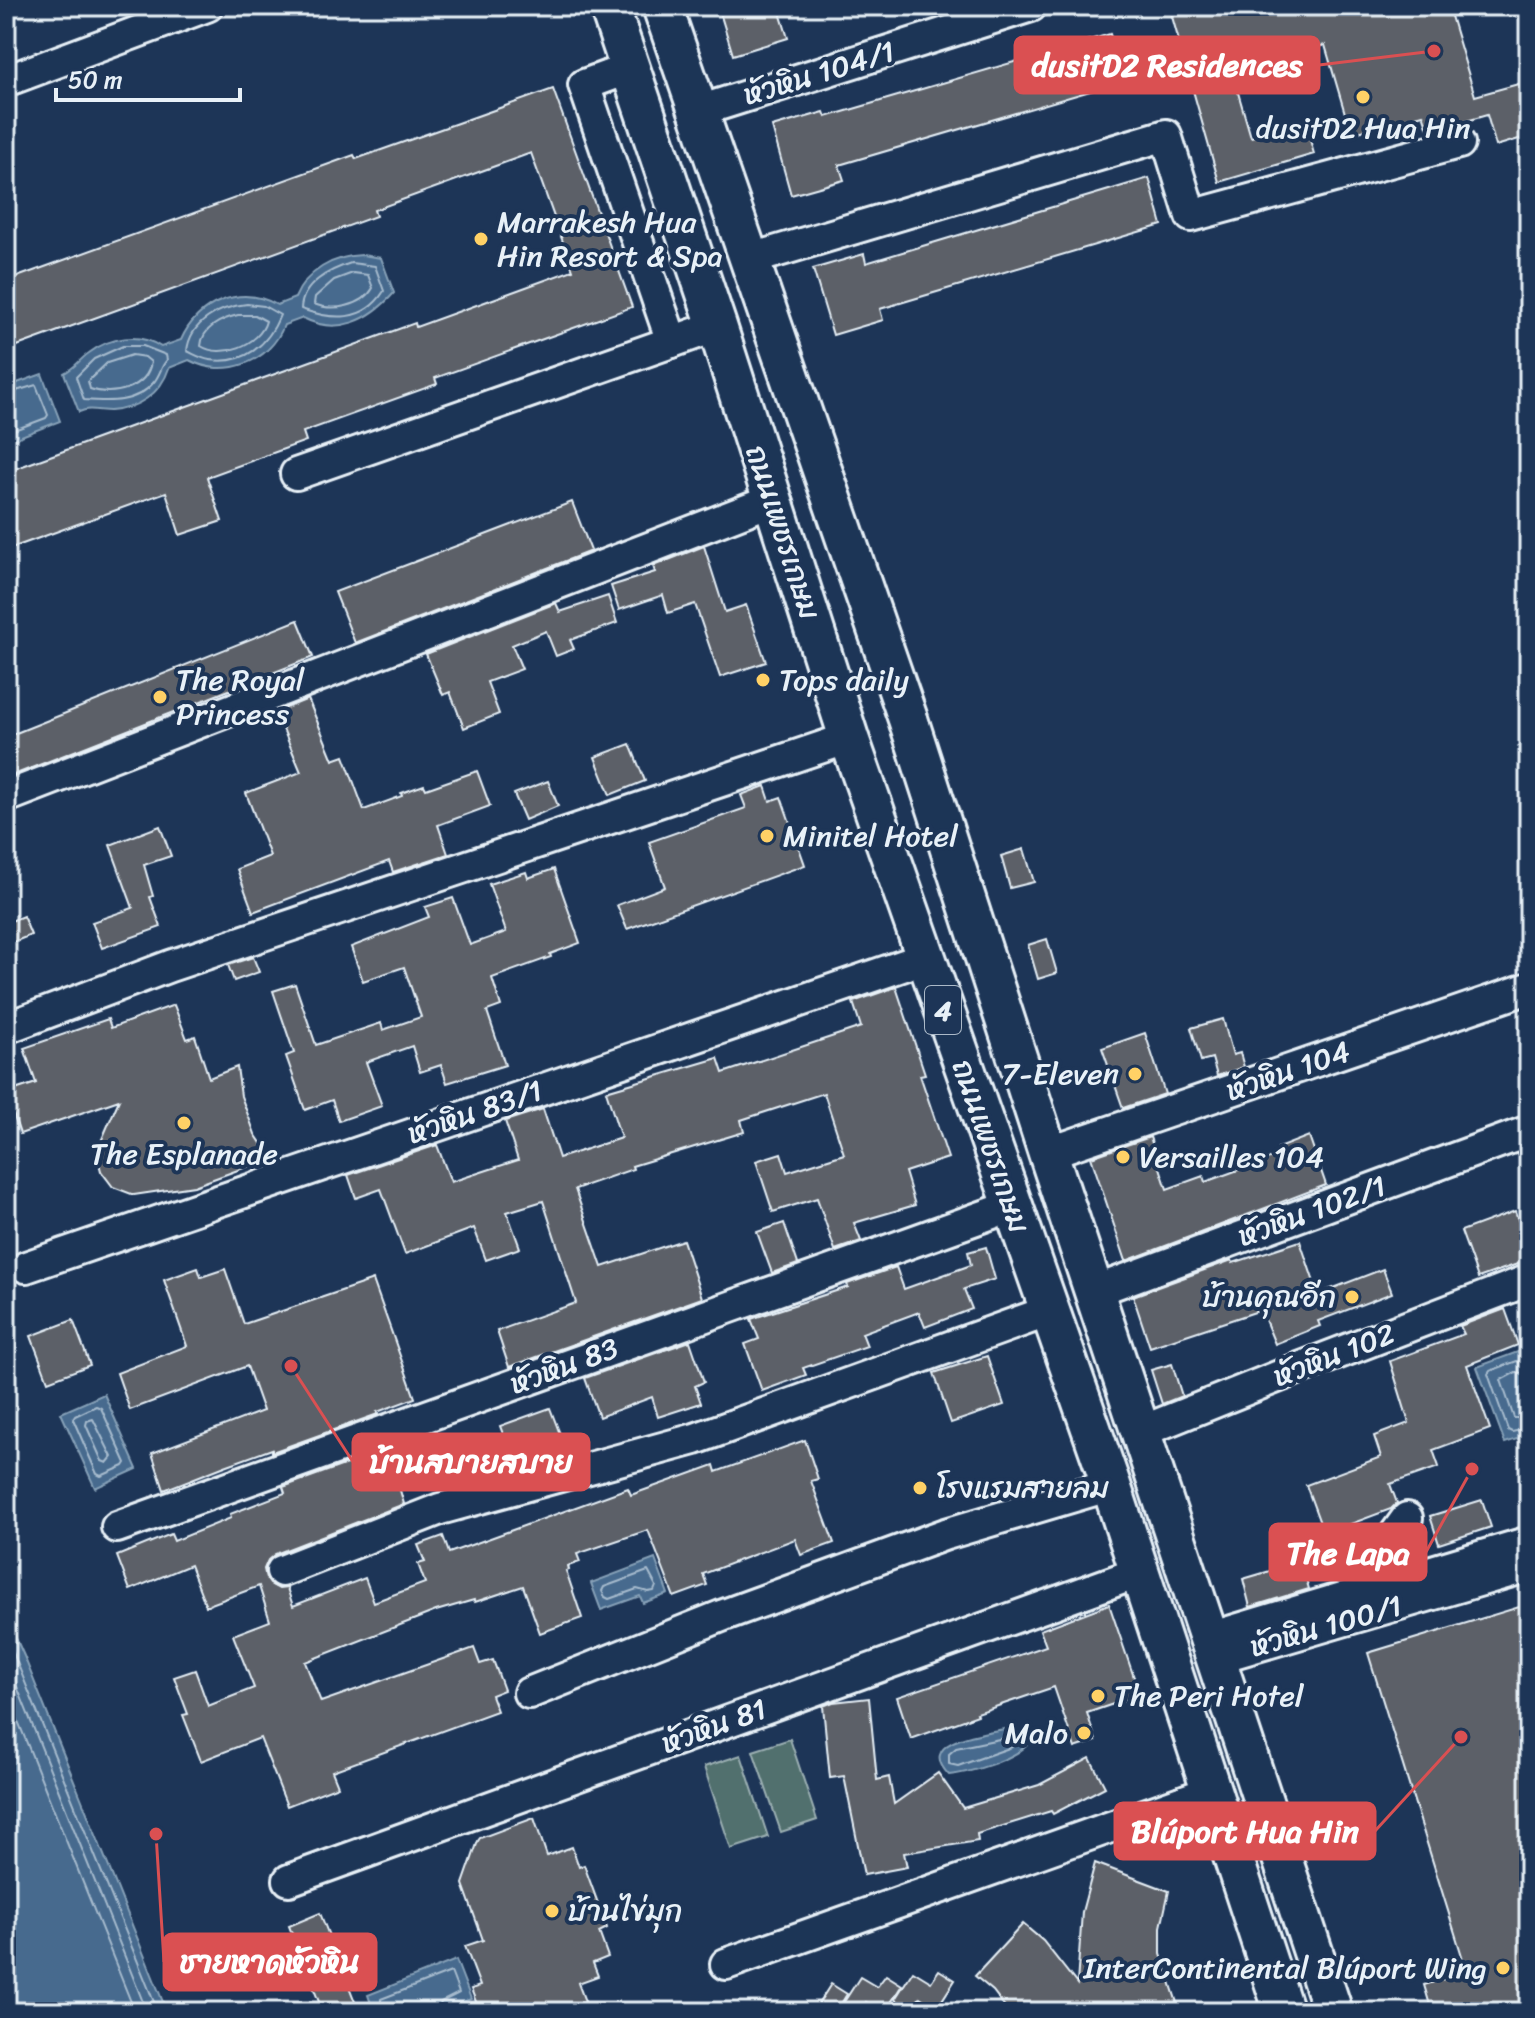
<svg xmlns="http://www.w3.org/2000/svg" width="1535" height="2018" font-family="Sriracha,'Playpen Sans Thai',sans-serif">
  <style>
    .green { fill: #516f6e; stroke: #9cb0b3; stroke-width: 2 }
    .water { fill: #466b8e; stroke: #87a1b8; stroke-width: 2 }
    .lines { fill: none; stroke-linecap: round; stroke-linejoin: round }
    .shore { stroke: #a7bbce; stroke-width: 2 }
    .building { fill: #5c6067; stroke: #e8f1f8; stroke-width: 2 }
    .minor-casing { stroke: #e8f1f8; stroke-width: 36 }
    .major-casing { stroke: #e8f1f8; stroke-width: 44 }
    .minor { stroke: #1d3557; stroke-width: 30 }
    .major { stroke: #1d3557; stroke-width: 38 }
    .poi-dot { fill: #ffd166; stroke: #1d3557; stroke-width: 3 }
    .labels { text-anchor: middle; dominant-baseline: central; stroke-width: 8; stroke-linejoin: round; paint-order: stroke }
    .shield { fill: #1d3557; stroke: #abb9c8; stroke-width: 2 }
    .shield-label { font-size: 28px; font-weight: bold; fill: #e8f1f8 }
    .street-label { font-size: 30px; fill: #e8f1f8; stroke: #1d3557 }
    .poi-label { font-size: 30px; fill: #e8f1f8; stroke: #1d3557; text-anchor: start }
    .leader { fill: none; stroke: #da5052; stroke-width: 3 }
    .callout-dot { fill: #da5052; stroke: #1d3557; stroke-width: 3 }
    .callout { fill: #da5052; stroke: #da5052; stroke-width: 3 }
    .callout-label { font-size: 32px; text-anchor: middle; font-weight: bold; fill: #fff }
  </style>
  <rect width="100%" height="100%" fill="#1d3557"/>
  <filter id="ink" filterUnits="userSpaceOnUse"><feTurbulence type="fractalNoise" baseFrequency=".0125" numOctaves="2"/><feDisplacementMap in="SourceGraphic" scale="16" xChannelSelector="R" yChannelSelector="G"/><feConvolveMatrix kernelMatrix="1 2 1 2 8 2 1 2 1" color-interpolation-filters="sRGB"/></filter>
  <g filter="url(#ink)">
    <g class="green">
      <polygon points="790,1739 817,1820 781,1832 753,1751"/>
      <polygon points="741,1755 768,1837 731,1849 704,1767"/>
    </g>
    <g class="water">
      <path d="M362 255 381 258 394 293C370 320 338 336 303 318L284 325C270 363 224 379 189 360L169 368C161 394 137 409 110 411 98 411 90 407 79 412L64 373C75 368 79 360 89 353 110 337 139 332 161 347L181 340C197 303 240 284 277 305L295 298C306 271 334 256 362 255Z"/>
      <polygon points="42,374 60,421 6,442 6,387"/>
      <polygon points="1523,1350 1529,1366 1529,1435 1505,1443 1477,1367"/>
      <polygon points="104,1394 137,1469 95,1488 61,1413"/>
      <polygon points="655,1559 668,1594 643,1603 640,1596 601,1610 591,1583"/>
      <polygon points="6,1616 24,1656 167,2012 6,2012"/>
      <path d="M1015 1727 1027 1745C1013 1760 969 1773 949 1775 912 1738 994 1732 1015 1727Z"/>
      <polygon points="456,1960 471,1999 437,2012 374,2012 368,1995"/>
    </g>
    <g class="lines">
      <g class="shore">
        <path d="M351 263 375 266 384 291C364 323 332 320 301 309 302 284 329 270 351 263Z"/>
        <path d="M353 273 368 275 373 288C363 306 333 312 314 304L315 297 334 280Z"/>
        <path d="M247 304 264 306 280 315C268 345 245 365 210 360 202 359 194 354 187 351 190 322 219 307 247 304Z"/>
        <path d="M238 315H255L266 321C260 345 221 359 201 346 202 328 221 319 238 315Z"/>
        <path d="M123 346H143L166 355 167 360C161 366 160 375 154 382 136 404 109 402 84 400L76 377 94 359Z"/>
        <path d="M132 355 145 357 151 362C147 389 112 397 90 389L88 381 107 363Z"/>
        <polyline points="6,394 36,385 48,415 46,418 6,433"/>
        <polyline points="1529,1365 1517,1361 1490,1371 1488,1374 1508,1430 1512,1432 1529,1428"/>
        <polyline points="1529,1375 1516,1372 1501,1380 1514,1418 1529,1418"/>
        <polygon points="96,1406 101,1408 126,1463 124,1466 101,1476 97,1474 73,1419 75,1416"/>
        <polygon points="93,1419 112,1457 107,1463 102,1461 86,1425 87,1421"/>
        <polygon points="648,1571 656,1586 654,1591 648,1592 637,1589 609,1599 605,1597 602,1591 604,1587"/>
        <polyline points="6,1635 158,2012"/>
        <polyline points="6,1659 147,2012"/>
        <polyline points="6,1691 135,2012"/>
        <polygon points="1009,1737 1015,1742 1012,1747 958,1766 949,1764 949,1754 956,1748"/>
        <polyline points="381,2012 381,1999 451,1972 459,1993 441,2002 438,2012"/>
      </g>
    </g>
    <g class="building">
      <polygon points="718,6 778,6 788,38 733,55"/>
      <polygon points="1169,6 1448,6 1475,96 1529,81 1529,136 1496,146 1487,115 1429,132 1423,114 1351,134 1325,45 1232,72 1251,137 1305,122 1314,154 1219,182"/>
      <polygon points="1110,34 1124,81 839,165 844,180 791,195 772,127 824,112 826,117"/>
      <polygon points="553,89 632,307 435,378 437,384 303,432 306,441 207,477 222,521 180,535 166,492 6,550 6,472 415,323 416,327 573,270 531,153 374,210 376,216 6,350 6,281 354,155 356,159"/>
      <polygon points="1149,178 1162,225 880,309 883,320 833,335 813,269 864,254 866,263"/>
      <polygon points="572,502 591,551 355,643 335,592"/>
      <polygon points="704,546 725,612 746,605 766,662 720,677 695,604 668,613 663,595 619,610 611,586 655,572 653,566"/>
      <polygon points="608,596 617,623 570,640 574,649 556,656 546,631 512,645 522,669 487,682 499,714 464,728 450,692 443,695 426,654 556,603 560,612"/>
      <polygon points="298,620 313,657 6,778 6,737"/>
      <polygon points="308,699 333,760 344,756 364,810 402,796 401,793 424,785 426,789 477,771 490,806 438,825 448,854 393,872 389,861 253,912 237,869 270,856 246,793 301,772 276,712"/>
      <polygon points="630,744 645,781 610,795 595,757"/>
      <polygon points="548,781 558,806 525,820 514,794"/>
      <polygon points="765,786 770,801 781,797 805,865 627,929 617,905 665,887 649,842 746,808 741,795"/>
      <polygon points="160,826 171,856 144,865 153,896 150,897 161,927 102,948 92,922 133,908 110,845"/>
      <polygon points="1024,849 1034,882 1010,888 1001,856"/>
      <polygon points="554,869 580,943 550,954 551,957 492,978 501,1006 487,1011 505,1065 447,1083 441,1065 420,1072 412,1046 366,1062 382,1106 339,1121 332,1100 305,1110 286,1056 294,1053 273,991 295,984 316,1045 381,1023 383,1030 421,1017 404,967 363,981 351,947 429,917 425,907 453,898 470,945 506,932 489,884 526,872 528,878"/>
      <polygon points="23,916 31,935 6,945 6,923"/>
      <polygon points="1047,939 1057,973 1038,979 1028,945"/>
      <polygon points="253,957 259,972 234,981 228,965"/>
      <polygon points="896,987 925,1074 920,1075 948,1158 905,1172 915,1205 854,1223 861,1241 835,1250 817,1198 773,1212 756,1161 781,1153 787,1172 844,1154 824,1093 741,1120 744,1132 632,1166 633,1169 575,1189 602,1267 683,1240 702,1298 509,1367 497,1331 576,1303 543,1201 507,1212 520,1248 486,1260 474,1228 405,1254 381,1189 356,1198 348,1175 437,1145 451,1182 518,1160 505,1121 543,1109 559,1158 621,1138 606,1091 718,1058 723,1073 861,1027 853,1002"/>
      <polygon points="174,1005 187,1039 195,1036 209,1078 237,1067 241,1096 255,1134 271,1158 194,1186 134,1195 113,1187 101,1171 98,1159 99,1146 119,1100 20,1134 6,1093 36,1083 24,1048 108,1019 111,1028"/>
      <polygon points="1223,1019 1233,1055 1240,1053 1244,1067 1217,1076 1212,1058 1201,1061 1191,1028"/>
      <polygon points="1145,1033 1165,1094 1123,1108 1102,1048"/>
      <polygon points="1309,1136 1326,1185 1126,1261 1091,1157 1150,1137 1167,1189 1203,1176 1205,1182 1280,1155 1278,1148"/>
      <polygon points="1515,1211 1529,1249 1529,1260 1478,1278 1461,1231"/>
      <polygon points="784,1223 798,1264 772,1273 757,1232"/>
      <polygon points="1300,1241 1318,1294 1383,1269 1392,1293 1318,1321 1320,1326 1275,1344 1261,1310 1150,1347 1133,1296 1232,1260 1233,1263"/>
      <polygon points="986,1247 995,1279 964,1289 972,1309 925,1327 919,1312 862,1333 867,1346 803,1368 806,1375 762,1391 745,1344 759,1339 751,1319 848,1287 847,1284 896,1267 904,1289 971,1265 968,1252"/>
      <polygon points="198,1268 201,1277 225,1269 244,1324 373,1280 415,1398 377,1412 378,1414 272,1452 272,1449 225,1466 164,1490 152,1453 263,1411 247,1366 130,1410 117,1373 187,1346 164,1280"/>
      <polygon points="1505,1309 1518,1345 1467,1365 1490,1429 1433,1450 1439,1467 1390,1484 1397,1503 1391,1509 1324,1534 1306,1485 1381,1457 1374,1436 1409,1423 1390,1361 1464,1334 1460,1326"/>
      <polygon points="73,1320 90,1365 48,1381 31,1336"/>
      <polygon points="690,1341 704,1382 695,1386 701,1403 658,1417 652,1397 599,1417 585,1378"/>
      <polygon points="987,1356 1004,1405 951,1423 934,1373"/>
      <polygon points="1172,1364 1182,1396 1162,1404 1151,1370"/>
      <polygon points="550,1408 563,1442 513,1460 500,1426"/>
      <polygon points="805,1440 818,1479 811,1481 834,1543 801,1555 795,1539 703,1574 707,1585 674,1597 648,1530 577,1554 580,1562 568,1566 569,1570 566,1571 582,1618 540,1633 523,1586 475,1602 474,1600 436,1611 305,1662 321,1702 474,1648 480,1664 493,1660 504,1690 491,1695 497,1711 332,1771 338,1786 287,1806 260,1738 201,1761 183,1715 188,1714 174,1677 195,1670 208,1706 254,1688 233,1635 270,1621 259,1586 206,1606 190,1565 130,1590 117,1556 171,1534 174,1541 231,1518 230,1514 285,1493 283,1487 388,1449 404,1504 275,1554 268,1560 264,1569 266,1578 270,1584 279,1589 287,1588 293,1606 365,1578 374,1602 425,1583 418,1564 425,1562 418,1545 443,1536 449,1553 628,1488 631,1495 714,1465 716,1472"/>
      <polygon points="1482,1500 1491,1527 1439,1544 1430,1516"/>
      <polygon points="1301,1562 1309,1589 1250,1607 1243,1579"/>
      <polygon points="1109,1604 1140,1695 1087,1713 1096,1741 1075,1748 1054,1687 977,1713 978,1715 911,1739 897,1697 1046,1646 1040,1630"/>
      <polygon points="1529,1604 1529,2006 1509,2012 1432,2012 1424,1985 1467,1972 1368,1653"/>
      <polygon points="869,1698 877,1780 889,1777 894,1804 938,1773 963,1808 1039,1785 1090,1758 1105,1787 1053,1814 1051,1811 977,1834 978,1841 904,1853 907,1867 864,1875 844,1776 830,1778 823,1706 833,1702"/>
      <polygon points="534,1818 547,1856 572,1847 579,1867 584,1865 607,1928 599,1932 608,1957 593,1963 598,1976 578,1983 589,2012 480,2012 471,1989 480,1986 465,1946 483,1940 463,1884 478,1841 480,1838"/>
      <polygon points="1095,1863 1169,1891 1161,1927 1161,1954 1180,2012 1009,2012 993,1991 975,1976 1023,1924 1043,1941 1077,1984 1082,1912"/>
      <polygon points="320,1913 359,2012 323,2012 289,1926"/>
      <polygon points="939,1970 955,1980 937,2008 920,1997 911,2010 895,1999 913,1971 931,1982"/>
      <polygon points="886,1975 902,1985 885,2012 866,2002 860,2012 853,2012 842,2005 860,1977 877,1987"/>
      <polygon points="831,1984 847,1994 836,2012 813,2012"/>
    </g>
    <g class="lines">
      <g class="minor-casing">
        <g id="minor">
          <polyline points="630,68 584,85 672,342"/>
          <polyline points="6,81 207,6"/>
          <polyline points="699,111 1031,6"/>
          <polyline points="748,260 1166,135 1191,216 1459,143"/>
          <polyline points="296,474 717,326"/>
          <polyline points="6,797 773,500"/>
          <polyline points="6,1028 170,966 849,738"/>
          <polyline points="1048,1153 1529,988"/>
          <polyline points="26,1267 925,958"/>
          <polyline points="1095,1291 1529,1131"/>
          <polyline points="1140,1432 1297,1369 1529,1280"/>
          <polyline points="117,1527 1012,1206"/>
          <polyline points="282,1571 440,1509 695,1439 1049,1311"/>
          <polyline points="1378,1587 1372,1566 1407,1518"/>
          <polyline points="1209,1638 1529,1542"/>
          <polyline points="1216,1658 1529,1566"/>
          <polyline points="529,1693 724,1615 946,1534 1111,1485"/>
          <polyline points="289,1880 1140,1572"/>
          <polyline points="726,1964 1212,1791"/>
        </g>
      </g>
      <g class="major-casing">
        <g id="major">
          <polyline points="609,6 717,326 849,738 1111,1485 1284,2012"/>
          <polyline points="662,6 908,719 1048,1153 1333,2012"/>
        </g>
      </g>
      <use href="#minor" class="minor"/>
      <use href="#major" class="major"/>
    </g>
  </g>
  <g class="poi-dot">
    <circle cx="1363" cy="97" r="8"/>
    <circle cx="481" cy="239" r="8"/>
    <circle cx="763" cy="680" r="8"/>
    <circle cx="160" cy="697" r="8"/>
    <circle cx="767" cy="836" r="8"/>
    <circle cx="1135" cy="1074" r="8"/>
    <circle cx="184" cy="1123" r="8"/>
    <circle cx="1123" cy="1157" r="8"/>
    <circle cx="1352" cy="1297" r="8"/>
    <circle cx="920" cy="1488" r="8"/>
    <circle cx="1098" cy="1696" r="8"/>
    <circle cx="1084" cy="1733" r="8"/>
    <circle cx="552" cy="1911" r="8"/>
    <circle cx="1503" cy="1968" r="8"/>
  </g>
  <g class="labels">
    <rect class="shield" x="925" y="986" width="36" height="48" rx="6"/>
    <g class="shield-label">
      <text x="943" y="1010">4</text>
    </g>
    <g class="street-label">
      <text transform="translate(819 73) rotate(-17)">หัวหิน 104/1</text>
      <text transform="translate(783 532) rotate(72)">ถนนเพชรเกษม</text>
      <text transform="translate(1288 1071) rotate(-19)">หัวหิน 104</text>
      <text transform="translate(475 1112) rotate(-19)">หัวหิน 83/1</text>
      <text transform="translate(991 1146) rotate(71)">ถนนเพชรเกษม</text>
      <text transform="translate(1312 1211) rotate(-20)">หัวหิน 102/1</text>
      <text transform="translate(1334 1355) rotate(-21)">หัวหิน 102</text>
      <text transform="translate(564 1366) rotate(-20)">หัวหิน 83</text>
      <text transform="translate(1326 1626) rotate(-16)">หัวหิน 100/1</text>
      <text transform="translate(714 1726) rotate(-20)">หัวหิน 81</text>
    </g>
    <g class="poi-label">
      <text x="1363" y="128" text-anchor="middle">dusitD2 Hua Hin</text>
      <text x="497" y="222">Marrakesh Hua<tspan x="497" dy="34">Hin Resort &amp; Spa</tspan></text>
      <text x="176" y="680">The Royal<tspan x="176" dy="34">Princess</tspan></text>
      <text x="779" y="680">Tops daily</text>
      <text x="783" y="836">Minitel Hotel</text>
      <text x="1119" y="1074" text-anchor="end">7-Eleven</text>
      <text x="184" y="1154" text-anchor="middle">The Esplanade</text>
      <text x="1139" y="1157">Versailles 104</text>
      <text x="1336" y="1297" text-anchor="end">บ้านคุณอีก</text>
      <text x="936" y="1488">โรงแรมสายลม</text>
      <text x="1114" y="1696">The Peri Hotel</text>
      <text x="1068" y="1733" text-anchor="end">Malo</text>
      <text x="568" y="1911">บ้านไข่มุก</text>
      <text x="1487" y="1968" text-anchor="end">InterContinental Blúport Wing</text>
    </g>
  </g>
  <path class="leader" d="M1434 51L1319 65M291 1366L353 1462M1472 1469L1426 1552M1461 1737L1375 1831M156 1834L164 1962"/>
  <g class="callout-dot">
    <circle cx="1434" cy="51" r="8"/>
    <circle cx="291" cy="1366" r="8"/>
    <circle cx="1472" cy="1469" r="8"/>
    <circle cx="1461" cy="1737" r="8"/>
    <circle cx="156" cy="1834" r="8"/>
  </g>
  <g class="callout">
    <rect x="1015" y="37" width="304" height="56" rx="8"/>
    <rect x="353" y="1434" width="236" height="56" rx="8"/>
    <rect x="1270" y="1524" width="156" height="56" rx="8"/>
    <rect x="1115" y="1803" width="260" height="56" rx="8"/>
    <rect x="164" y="1934" width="212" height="56" rx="8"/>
  </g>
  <g class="callout-label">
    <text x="1167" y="76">dusitD2 Residences</text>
    <text x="471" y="1473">บ้านสบายสบาย</text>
    <text x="1348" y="1564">The Lapa</text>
    <text x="1245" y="1842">Blúport Hua Hin</text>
    <text x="270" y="1973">ชายหาดหัวหิน</text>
  </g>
  <rect width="1535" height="2018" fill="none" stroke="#1d3557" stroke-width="32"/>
  <rect x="16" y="16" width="1503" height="1986" fill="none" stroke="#e8f1f8" stroke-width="3" filter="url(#ink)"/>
  <path d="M56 88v12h184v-12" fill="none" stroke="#e8f1f8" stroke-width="4"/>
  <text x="68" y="88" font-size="24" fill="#e8f1f8" stroke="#1d3557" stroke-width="6" paint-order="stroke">50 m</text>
</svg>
